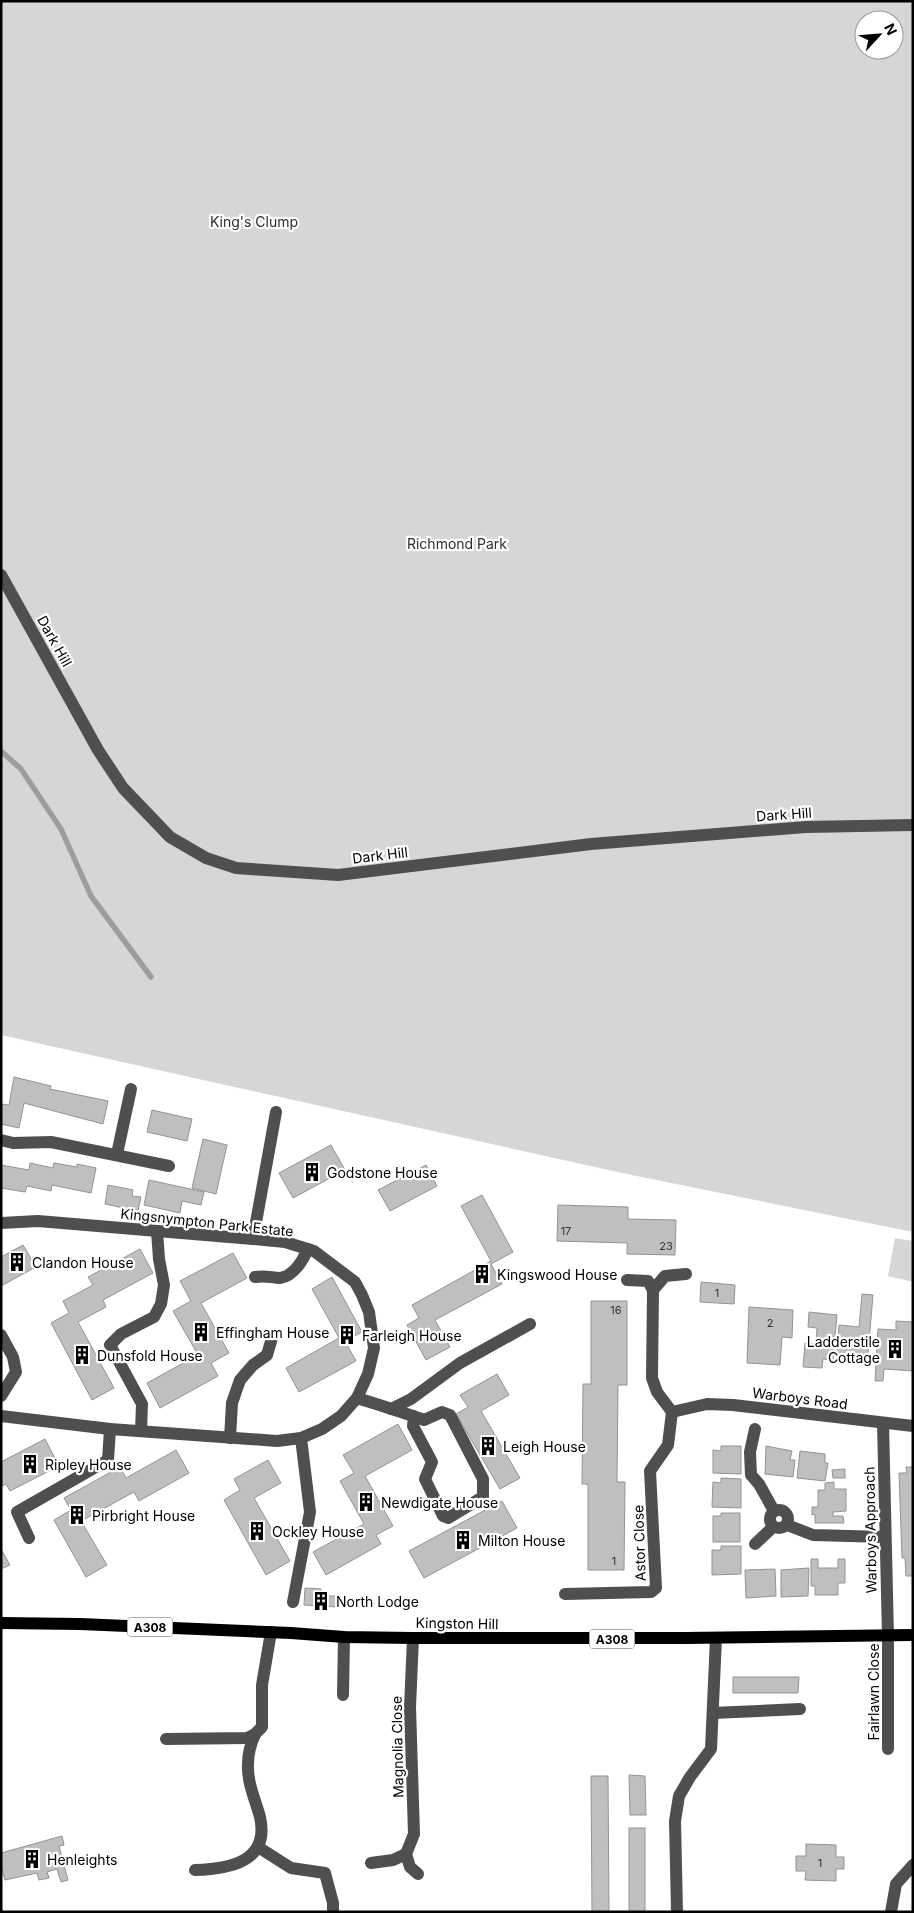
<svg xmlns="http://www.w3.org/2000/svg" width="914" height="1913" font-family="Inter,sans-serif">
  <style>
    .green { fill: #d6d6d6; fill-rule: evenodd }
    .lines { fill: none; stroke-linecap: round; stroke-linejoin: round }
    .stream { stroke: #9d9d9d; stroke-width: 5.5 }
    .building { fill: #bfbfbf; stroke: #939393 }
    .minor { stroke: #4f4f4f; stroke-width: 12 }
    .major { stroke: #000; stroke-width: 12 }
    .labels { text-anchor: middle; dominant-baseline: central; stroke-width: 4.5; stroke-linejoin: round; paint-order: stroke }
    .number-label { font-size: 11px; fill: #303030 }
    .shield { fill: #fff; stroke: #4c4c4c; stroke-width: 1 }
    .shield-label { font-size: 12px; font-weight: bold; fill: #000 }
    .park-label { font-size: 14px; fill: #2d2d2d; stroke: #fff }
    .street-label { font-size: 14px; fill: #000; stroke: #fff }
    .poi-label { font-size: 14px; fill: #000; stroke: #fff; text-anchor: start }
  </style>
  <rect width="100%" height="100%" fill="#fff"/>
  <g class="green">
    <path d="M1 1H913V1232L622 1173 1 1035ZM864 20H894V50H864Z"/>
    <polygon points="895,1238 913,1241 913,1282 888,1276"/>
  </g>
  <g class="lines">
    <polyline class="stream" points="1,751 21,769 61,829 91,896 151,977"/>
  </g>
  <g class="building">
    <polygon points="14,1077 51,1086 50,1089 108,1101 103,1124 24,1103 19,1128 1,1124 1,1104 9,1105"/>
    <polygon points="152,1110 192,1119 187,1141 147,1132"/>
    <polygon points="203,1139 227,1145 216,1194 192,1188"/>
    <polygon points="331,1145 345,1170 293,1198 279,1173"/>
    <polygon points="30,1163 53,1168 54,1163 77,1167 77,1164 96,1168 91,1193 52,1185 51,1191 27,1186 25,1192 1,1188 1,1165 29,1170"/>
    <polygon points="426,1165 437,1186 390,1211 378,1190"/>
    <polygon points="149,1180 204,1192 201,1205 182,1201 180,1213 144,1205"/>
    <polygon points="108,1185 133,1190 132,1196 141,1197 138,1211 105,1204"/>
    <polygon points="482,1195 513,1252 491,1264 502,1284 435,1320 450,1347 426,1360 407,1325 419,1318 412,1305 491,1261 461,1206"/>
    <polygon points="558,1205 628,1207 628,1219 676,1220 675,1255 627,1254 627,1243 557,1241"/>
    <polygon points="23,1245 36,1267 1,1286 1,1257"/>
    <polygon points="140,1249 153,1273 103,1300 106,1307 78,1322 114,1388 92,1400 51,1323 69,1313 63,1301 93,1285 88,1277"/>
    <polygon points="233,1253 247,1278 201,1303 229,1353 211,1363 218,1376 160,1408 147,1383 198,1355 173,1311 191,1301 180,1281"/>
    <polygon points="332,1277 362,1332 345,1341 356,1361 299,1392 286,1368 339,1338 312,1289"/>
    <polygon points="701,1282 735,1285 734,1304 700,1302"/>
    <polygon points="862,1294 873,1295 867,1365 836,1363 839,1325 859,1327"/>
    <polygon points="591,1301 627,1301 627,1385 618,1385 617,1482 625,1482 624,1570 588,1570 588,1484 582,1484 583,1384 591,1384"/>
    <polygon points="749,1307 793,1310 792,1338 782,1337 780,1365 747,1363"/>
    <polygon points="809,1312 837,1315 833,1360 823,1359 822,1368 803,1367 805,1343 816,1344 817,1328 808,1327"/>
    <polygon points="896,1321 913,1322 913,1371 884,1369 883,1381 875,1381 878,1329 896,1330"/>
    <polygon points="497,1374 509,1395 481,1411 520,1478 500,1489 456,1414 468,1407 460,1395"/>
    <polygon points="398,1424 412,1450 365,1476 393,1526 376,1535 381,1544 326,1575 313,1552 364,1524 340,1481 354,1473 343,1455"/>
    <polygon points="45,1439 59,1466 10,1491 6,1484 1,1486 1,1462"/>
    <polygon points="721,1446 741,1446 741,1474 713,1473 713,1450 721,1451"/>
    <polygon points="766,1446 792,1451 790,1460 795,1460 793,1477 765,1474"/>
    <polygon points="176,1450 189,1473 139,1501 134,1492 81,1521 107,1565 86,1577 54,1520 71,1510 64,1498 120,1467 126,1478"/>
    <polygon points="800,1451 825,1454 825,1463 828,1463 825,1481 797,1478"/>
    <polygon points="268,1460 281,1483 254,1498 290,1561 266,1575 224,1500 240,1490 234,1479"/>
    <polygon points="906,1467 913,1467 913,1576 906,1576 905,1558 902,1558 899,1473 907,1473"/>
    <polygon points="845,1469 845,1478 833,1478 832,1470"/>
    <polygon points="721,1478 741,1479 741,1508 712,1507 713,1482 721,1483"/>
    <polygon points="834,1482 834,1489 846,1489 846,1511 833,1512 833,1516 843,1516 844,1523 815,1523 815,1514 812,1515 812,1507 818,1507 818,1490 825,1490 825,1483"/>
    <polygon points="502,1501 517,1528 424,1578 409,1551"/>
    <polygon points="721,1513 740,1513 740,1542 713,1542 713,1516 721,1516"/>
    <polygon points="721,1546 741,1546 741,1574 712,1575 712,1550 721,1550"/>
    <polygon points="1,1549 10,1565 1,1569"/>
    <polygon points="811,1559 818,1559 818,1568 838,1568 838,1559 845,1559 845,1583 838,1583 838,1595 815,1595 815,1586 811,1586"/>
    <polygon points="809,1568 808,1596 781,1597 781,1570"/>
    <polygon points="775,1569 776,1596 746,1598 745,1570"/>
    <polygon points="305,1588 321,1589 321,1596 338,1596 337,1607 304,1605"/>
    <polygon points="733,1677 799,1677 798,1693 733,1693"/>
    <polygon points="629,1775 645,1776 646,1815 630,1815"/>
    <polygon points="591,1776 608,1776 609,1912 592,1912"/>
    <rect x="629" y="1828" width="16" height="84"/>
    <polygon points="62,1836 64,1845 59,1846 68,1880 61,1882 57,1869 47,1872 49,1878 39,1880 37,1873 5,1880 1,1866 1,1853"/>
    <polygon points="806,1844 836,1845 836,1857 844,1857 844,1869 836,1869 836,1881 805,1880 806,1871 796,1871 796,1856 806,1856"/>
  </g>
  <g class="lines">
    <g class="minor">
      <polyline points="1,575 98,750 123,788 170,837 206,858 236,868 338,875 591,844 806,827 913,825"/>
      <polyline points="1,1140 13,1143 51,1142 169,1166"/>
      <polyline points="117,1154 131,1089"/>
      <polyline points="1,1223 38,1221 253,1239 285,1242 314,1251 355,1282 362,1295 369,1312 374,1348 368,1374 357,1398 341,1416 322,1429 301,1438 277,1441 110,1429 1,1416"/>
      <polyline points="253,1239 276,1112"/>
      <polyline points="686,1274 665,1276 653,1290 652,1378 657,1392 672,1412 707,1404 733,1405 913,1426"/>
      <path d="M255 1277C266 1275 272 1278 280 1278 294 1276 303 1260 308 1249"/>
      <polyline points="627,1280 648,1281 653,1290"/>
      <polyline points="1,1335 13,1357 16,1372 1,1396"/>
      <path d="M357 1398C379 1405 402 1412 424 1420L442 1412 450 1415 483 1479V1497L448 1518 443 1516 425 1479 432 1462 413 1426 414 1416"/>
      <polyline points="391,1409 411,1399 460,1363 530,1324"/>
      <polyline points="883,1423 888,1636 888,1749"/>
      <polyline points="755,1429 750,1452 751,1475 759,1484 774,1511"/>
      <polyline points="141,1431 142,1404 110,1345 121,1334 154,1317 161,1304 164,1285 159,1259 157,1231"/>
      <polyline points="230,1438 232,1403 240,1380 253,1365 267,1355 272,1338"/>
      <circle cx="779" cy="1519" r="9"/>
      <polyline points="787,1525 813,1535 885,1537"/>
      <polyline points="29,1538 17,1512 108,1460 110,1429"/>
      <polyline points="755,1544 773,1527"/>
      <polyline points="565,1594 651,1592 656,1588 650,1471 668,1445 672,1412"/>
      <polyline points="293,1602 310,1512 301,1438"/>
      <polyline points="343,1695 344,1637"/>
      <polyline points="713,1713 800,1709"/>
      <polyline points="166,1739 247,1738 255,1734 262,1727 262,1685 271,1632"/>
      <polyline points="258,1847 291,1868 325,1873 333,1903 333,1912"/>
      <polyline points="406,1854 410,1867 418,1874"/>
      <polyline points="371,1863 393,1860 406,1854 414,1834 410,1707 413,1638"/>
      <path d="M195 1870C229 1869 270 1862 260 1817 255 1799 247 1782 248 1764 248 1754 251 1743 255 1734"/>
      <polyline points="677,1912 675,1821 679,1796 690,1777 711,1749 716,1638"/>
      <polyline points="891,1912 896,1884 913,1865"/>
    </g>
    <polyline class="major" points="1,1623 80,1624 291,1633 344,1637 413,1638 684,1638 913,1635"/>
  </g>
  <defs>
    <g id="building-bare" transform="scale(1.5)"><path d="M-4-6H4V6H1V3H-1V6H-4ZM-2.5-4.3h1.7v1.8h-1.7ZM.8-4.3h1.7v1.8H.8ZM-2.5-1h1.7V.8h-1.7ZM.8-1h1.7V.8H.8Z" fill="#000" stroke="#fff" stroke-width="2.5" paint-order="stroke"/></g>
  </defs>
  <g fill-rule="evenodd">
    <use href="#building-bare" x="312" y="1172"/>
    <use href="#building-bare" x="17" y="1262"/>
    <use href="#building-bare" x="482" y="1274"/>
    <use href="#building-bare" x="201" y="1332"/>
    <use href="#building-bare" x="347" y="1335"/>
    <use href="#building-bare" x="895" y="1349"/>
    <use href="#building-bare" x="82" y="1355"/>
    <use href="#building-bare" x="488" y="1446"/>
    <use href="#building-bare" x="30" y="1464"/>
    <use href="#building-bare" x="366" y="1502"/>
    <use href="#building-bare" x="77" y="1515"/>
    <use href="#building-bare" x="257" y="1531"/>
    <use href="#building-bare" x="463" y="1540"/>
    <use href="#building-bare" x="321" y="1601"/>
    <use href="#building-bare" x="32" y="1859"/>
  </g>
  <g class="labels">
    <g class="number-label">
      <text x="566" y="1231">17</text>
      <text x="666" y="1246">23</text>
      <text x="717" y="1293">1</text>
      <text x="616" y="1310">16</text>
      <text x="770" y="1323">2</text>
      <text x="614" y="1561">1</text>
      <text x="820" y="1863">1</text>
    </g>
    <g class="shield">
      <rect x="127.5" y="1617.5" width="45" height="19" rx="4"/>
      <rect x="589.5" y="1629.5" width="45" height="19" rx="4"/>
    </g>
    <g class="shield-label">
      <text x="150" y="1627">A308</text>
      <text x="612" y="1639">A308</text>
    </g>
    <g class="park-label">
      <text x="254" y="221">King's Clump</text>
      <text x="457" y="543">Richmond Park</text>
    </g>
    <g class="street-label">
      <text transform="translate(55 641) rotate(61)">Dark Hill</text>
      <text transform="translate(784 814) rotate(-4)">Dark Hill</text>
      <text transform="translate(380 855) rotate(-7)">Dark Hill</text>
      <text transform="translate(207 1222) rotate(6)">Kingsnympton Park Estate</text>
      <text transform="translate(800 1398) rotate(7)">Warboys Road</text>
      <text transform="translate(870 1530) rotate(-91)">Warboys Approach</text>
      <text transform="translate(639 1543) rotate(-92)">Astor Close</text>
      <text transform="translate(457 1623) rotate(1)">Kingston Hill</text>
      <text transform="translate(873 1692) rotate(-90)">Fairlawn Close</text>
      <text transform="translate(397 1747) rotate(-91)">Magnolia Close</text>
    </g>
    <g class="poi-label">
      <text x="327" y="1172">Godstone House</text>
      <text x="32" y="1262">Clandon House</text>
      <text x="497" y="1274">Kingswood House</text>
      <text x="216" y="1332">Effingham House</text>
      <text x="362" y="1335">Farleigh House</text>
      <text x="880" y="1341" text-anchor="end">Ladderstile<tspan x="880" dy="16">Cottage</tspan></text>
      <text x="97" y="1355">Dunsfold House</text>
      <text x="503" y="1446">Leigh House</text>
      <text x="45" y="1464">Ripley House</text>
      <text x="381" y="1502">Newdigate House</text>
      <text x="92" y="1515">Pirbright House</text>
      <text x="272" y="1531">Ockley House</text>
      <text x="478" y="1540">Milton House</text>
      <text x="336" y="1601">North Lodge</text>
      <text x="47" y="1859">Henleights</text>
    </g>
  </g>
  <rect width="914" height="1913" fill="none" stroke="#000000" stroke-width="5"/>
  <g transform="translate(879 35) rotate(64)"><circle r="24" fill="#ffffff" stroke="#999999"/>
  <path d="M0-4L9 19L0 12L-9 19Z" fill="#000000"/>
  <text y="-8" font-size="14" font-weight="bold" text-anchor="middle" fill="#000000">N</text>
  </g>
</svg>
